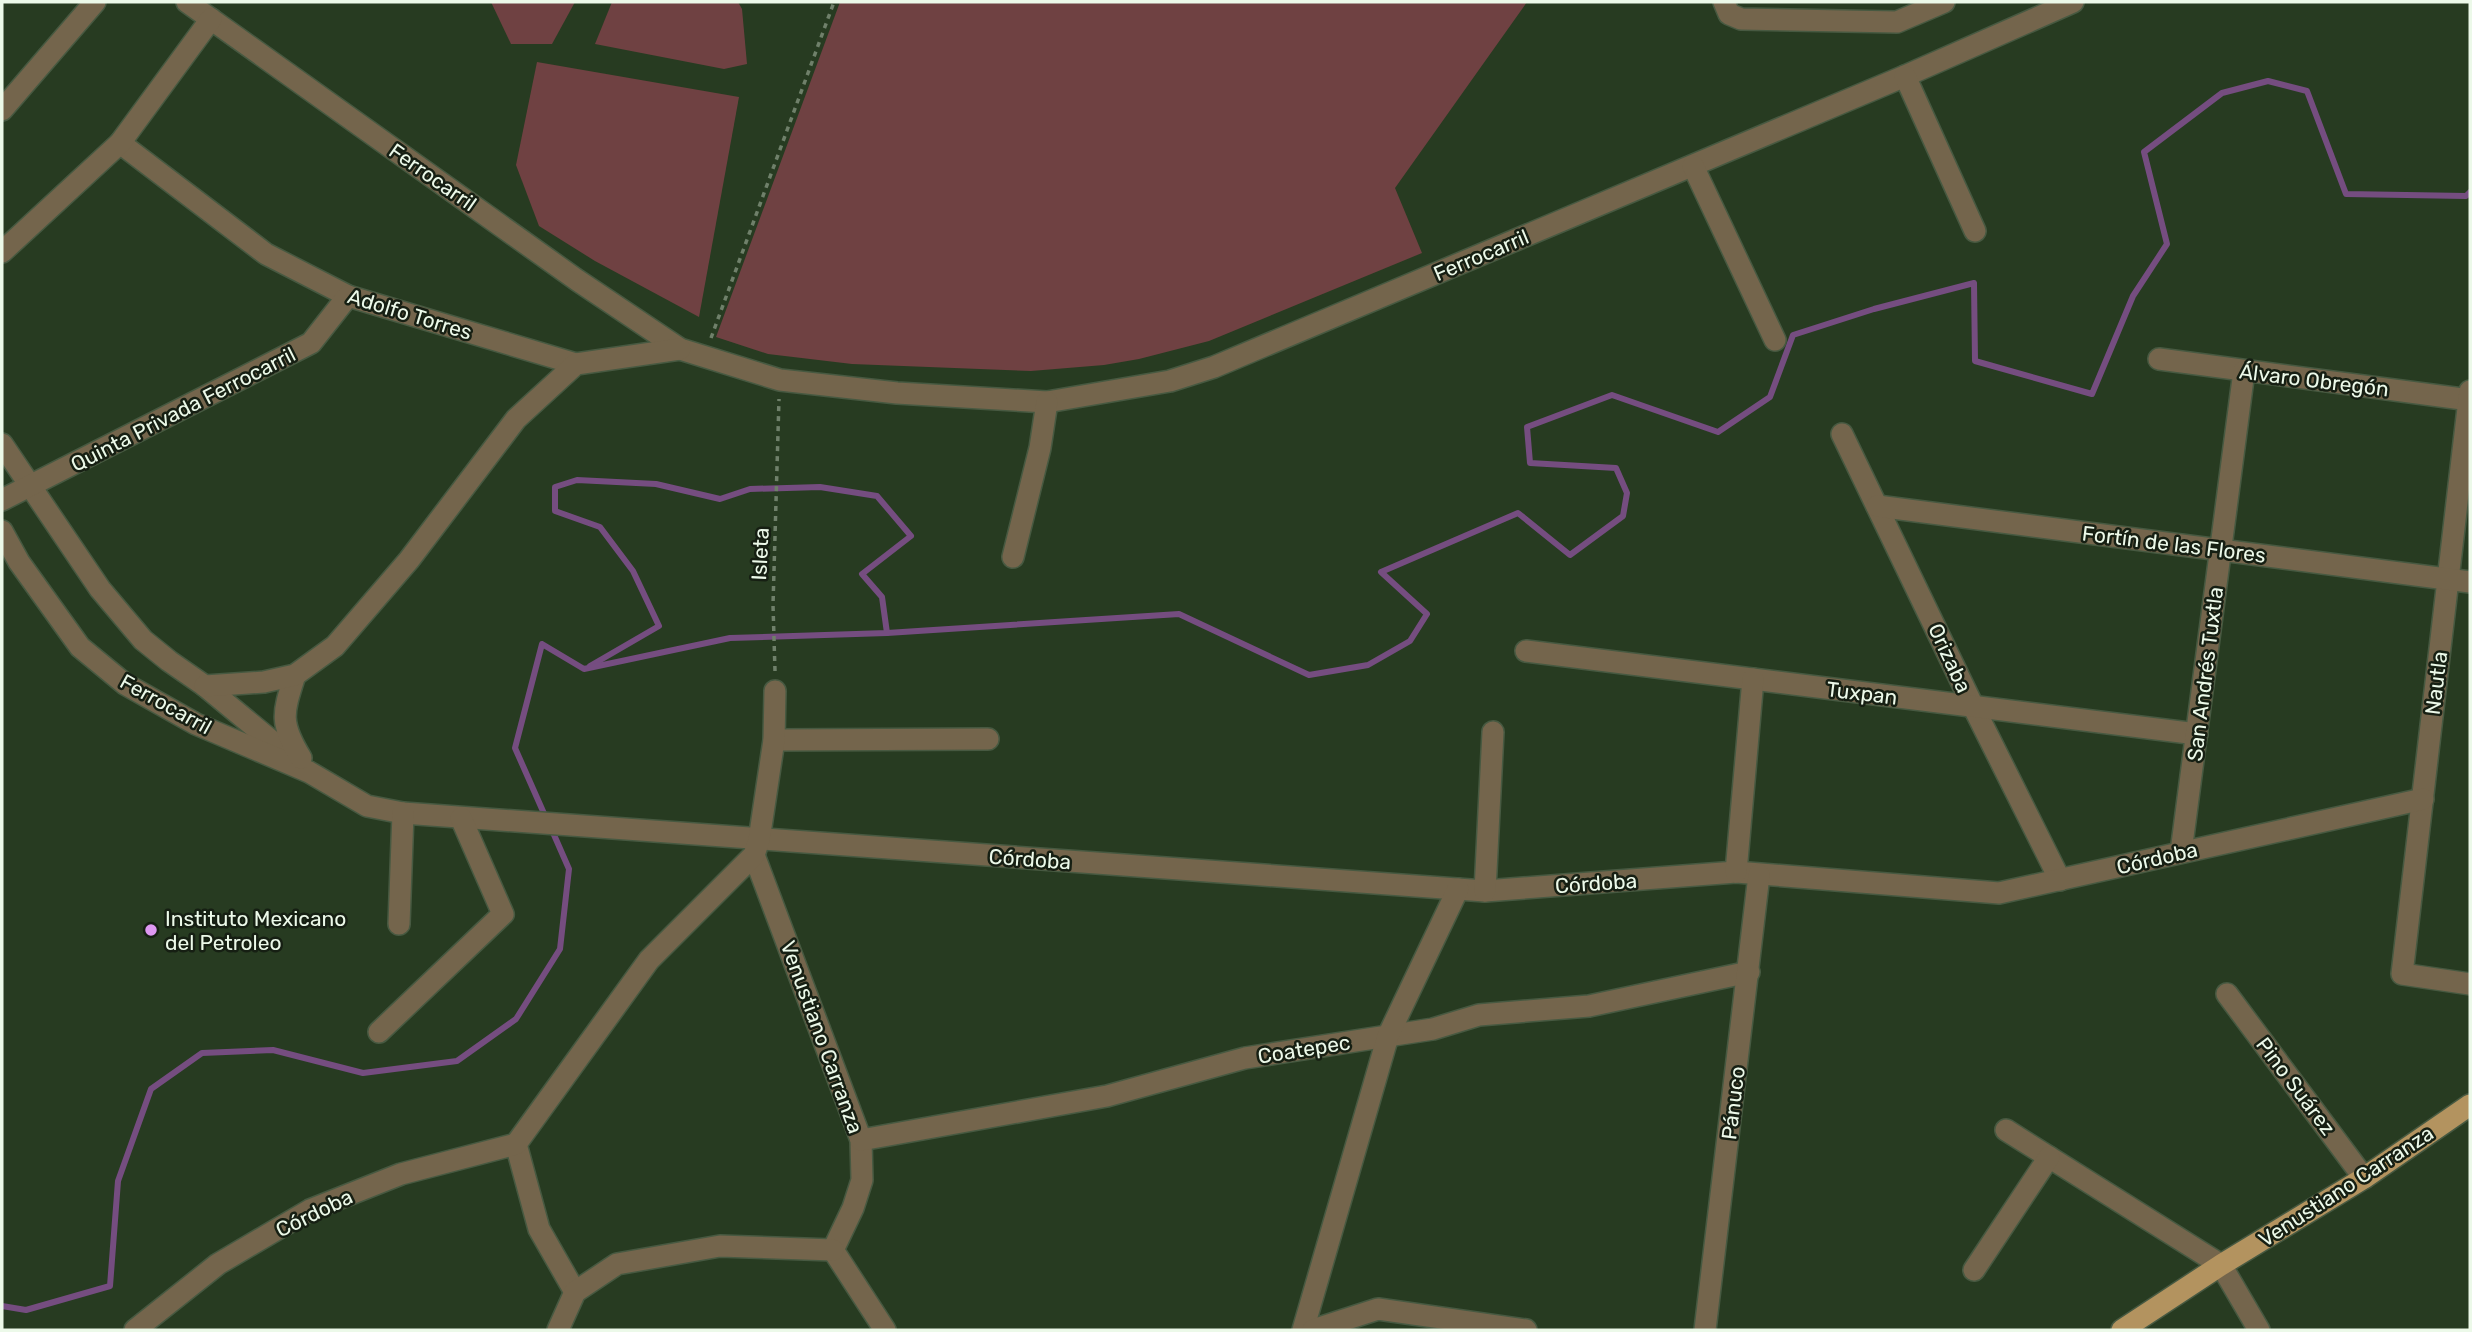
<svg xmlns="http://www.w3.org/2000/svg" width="2472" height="1332" font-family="Rubik,sans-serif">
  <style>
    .green { fill: #6f4142 }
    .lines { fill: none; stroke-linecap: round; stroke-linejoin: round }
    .stream { stroke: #754d80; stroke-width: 6 }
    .minor-casing { stroke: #475941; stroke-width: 24 }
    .major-casing { stroke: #475941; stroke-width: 24 }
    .path { stroke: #6f806a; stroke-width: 3.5; stroke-dasharray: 5 5; stroke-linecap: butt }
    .minor { stroke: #74654c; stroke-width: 21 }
    .major { stroke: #b3935f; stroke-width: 21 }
    .poi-dot { fill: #de98f2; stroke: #161f13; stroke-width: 2.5 }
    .labels { text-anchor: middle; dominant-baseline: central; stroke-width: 5; stroke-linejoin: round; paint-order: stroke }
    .street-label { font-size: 21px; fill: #ecf9e9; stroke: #161f13 }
    .poi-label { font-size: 21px; fill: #ecf9e9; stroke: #161f13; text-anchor: start }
  </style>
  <rect width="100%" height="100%" fill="#273b21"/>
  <g class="green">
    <polygon points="491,2 575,2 552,44 511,44"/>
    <polygon points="612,2 738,2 742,9 747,64 724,69 595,44"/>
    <polygon points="840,2 1527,2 1395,188 1422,253 1209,341 1139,359 1104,365 1031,371 852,364 768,354 716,337"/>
    <polygon points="537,62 739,97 699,317 595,261 539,226 516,165"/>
  </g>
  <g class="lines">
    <g class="stream">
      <polyline points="590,666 659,626 633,571 600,527 555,511 555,487 577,480 656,484 720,499 750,489 820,487 877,496 911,536 862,574 882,597 887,633"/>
      <polyline points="546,818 515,748 542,644 584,669 730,638 887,633 1179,614 1309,675 1368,665 1410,641 1427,614 1381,572 1518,513 1570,555 1623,516 1627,493 1616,468 1530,463 1527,427 1612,395 1718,432 1770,397 1793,335 1874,309 1974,283 1975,361 2092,394 2133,296 2167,244 2144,152 2222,93 2268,81 2307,91 2346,194 2466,196 2470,192"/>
      <polyline points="2,1306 26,1310 110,1286 118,1181 151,1089 202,1053 273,1050 363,1073 457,1061 516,1019 560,949 569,869 551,828"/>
    </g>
    <g class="minor-casing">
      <g id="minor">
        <polyline points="187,2 577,280 680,349 780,380 897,393 1047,402 1170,381 1214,367 1905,76 2073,2"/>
        <polyline points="1724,2 1729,14 1741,19 1897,22 1944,2"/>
        <polyline points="1905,76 1975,231"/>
        <polyline points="2,110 95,2"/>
        <polyline points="120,143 266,254 348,296 576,364"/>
        <polyline points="1693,166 1775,340"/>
        <polyline points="2,252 120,143 211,19"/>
        <polyline points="2159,359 2470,400"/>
        <polyline points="2470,391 2402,974 2470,984"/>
        <polyline points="1842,434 1973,706 2060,880"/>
        <polyline points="2,444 100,589 143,640 169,661 205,686 291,757"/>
        <polyline points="2,500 311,343 348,296"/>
        <polyline points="1877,506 2470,582"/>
        <polyline points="2,531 19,562 80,647 125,684 196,724 309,772 367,806 403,813 1485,891 1736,872 1999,893 2423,799"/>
        <polyline points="1013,557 1040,448 1047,402"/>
        <polyline points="1526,651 2197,734"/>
        <path d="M295 675C283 713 279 722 301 758"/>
        <polyline points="205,686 264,682 295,675 335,646 409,560 516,419 576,364 680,349"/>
        <polyline points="774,740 988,739"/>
        <polyline points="2181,852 2244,371"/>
        <polyline points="754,855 861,1140 862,1180 853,1208 833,1250 885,1330"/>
        <polyline points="1736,872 1753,679"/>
        <polyline points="1485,891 1493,732"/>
        <polyline points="399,924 403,813"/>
        <polyline points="2227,994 2364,1178"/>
        <polyline points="379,1032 503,914 461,818"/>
        <polyline points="2006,1130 2221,1265 2259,1330"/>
        <polyline points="861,1140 1107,1096 1245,1058 1433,1029 1479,1015 1589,1006 1749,972"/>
        <polyline points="516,1144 539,1229 575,1292"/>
        <polyline points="1974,1270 2049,1157"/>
        <polyline points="135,1330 218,1264 310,1210 401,1174 516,1144 649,960 754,855 759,840 774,740 775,691"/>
        <polyline points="558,1330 575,1292 617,1264 720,1246 833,1250"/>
        <polyline points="1303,1330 1388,1036 1458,889"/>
        <polyline points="1313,1330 1378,1309 1526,1330"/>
        <polyline points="1705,1330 1759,875"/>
      </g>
    </g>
    <g class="major-casing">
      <polyline id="major" points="2122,1330 2221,1265 2364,1178 2470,1105"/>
    </g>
    <g class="path">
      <polyline points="711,338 834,2"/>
      <polyline points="775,671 773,605 779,399"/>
    </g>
    <use href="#minor" class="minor"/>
    <use href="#major" class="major"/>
  </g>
  <circle class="poi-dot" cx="151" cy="930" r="7"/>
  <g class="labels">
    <g class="street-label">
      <text transform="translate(433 177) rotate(35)">Ferrocarril</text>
      <text transform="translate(1481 255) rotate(-23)">Ferrocarril</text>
      <text transform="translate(410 314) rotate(17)">Adolfo Torres</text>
      <text transform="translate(2314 380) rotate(7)">Álvaro Obregón</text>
      <text transform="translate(183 409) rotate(-27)">Quinta Privada Ferrocarril</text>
      <text transform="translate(2174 544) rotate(7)">Fortín de las Flores</text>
      <text transform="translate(760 554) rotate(-87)">Isleta</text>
      <text transform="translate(1950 658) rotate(65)">Orizaba</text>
      <text transform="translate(2205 674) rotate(-83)">San Andrés Tuxtla</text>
      <text transform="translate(2436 683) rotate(-83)">Nautla</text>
      <text transform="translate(1862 693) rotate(7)">Tuxpan</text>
      <text transform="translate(166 704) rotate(29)">Ferrocarril</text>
      <text transform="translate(2157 858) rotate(-13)">Córdoba</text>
      <text transform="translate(1030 859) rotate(4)">Córdoba</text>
      <text transform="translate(1596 883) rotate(-4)">Córdoba</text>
      <text transform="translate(822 1037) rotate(70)">Venustiano Carranza</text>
      <text transform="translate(1304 1049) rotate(-9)">Coatepec</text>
      <text transform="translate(2296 1086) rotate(53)">Pino Suárez</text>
      <text transform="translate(1733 1103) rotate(-83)">Pánuco</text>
      <text transform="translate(2346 1186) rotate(-33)">Venustiano Carranza</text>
      <text transform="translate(314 1213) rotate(-26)">Córdoba</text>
    </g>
    <g class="poi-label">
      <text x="165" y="918">Instituto Mexicano<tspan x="165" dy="24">del Petroleo</tspan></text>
    </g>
  </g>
  <rect width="2472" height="1332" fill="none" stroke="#ecf9e9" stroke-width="7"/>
</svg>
